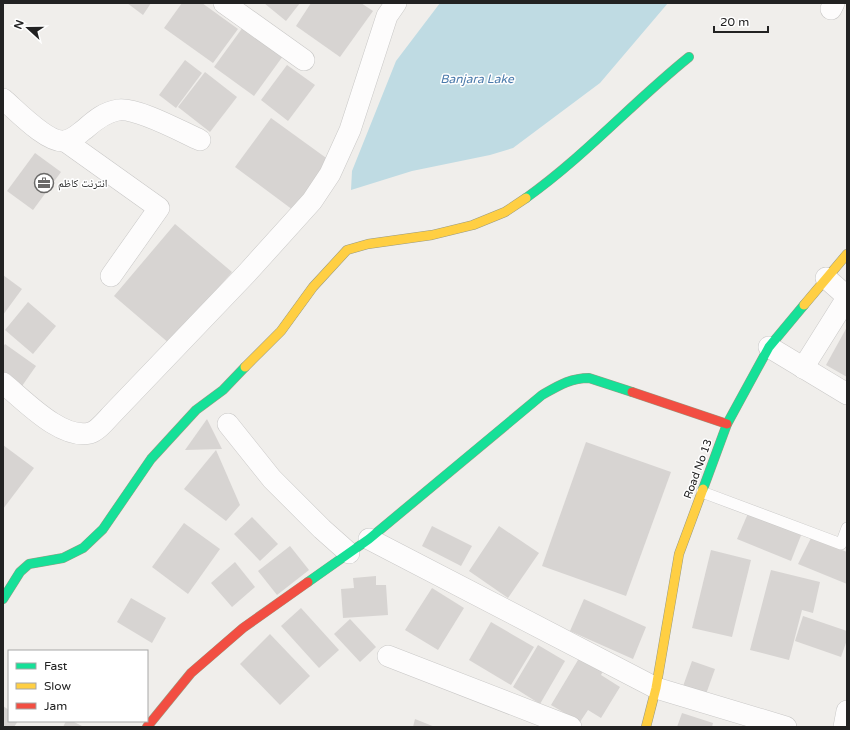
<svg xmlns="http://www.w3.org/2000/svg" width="850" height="730" font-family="'Varela Round','Noto Naskh Arabic',sans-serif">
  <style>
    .water { fill: #bfdbe3 }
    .building { fill: #d7d4d2 }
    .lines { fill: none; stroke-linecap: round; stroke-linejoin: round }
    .lane-casing { stroke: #c9c8c7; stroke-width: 12 }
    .street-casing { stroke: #c9c8c7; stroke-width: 22 }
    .fast-casing { stroke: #999a82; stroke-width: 10 }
    .slow-casing { stroke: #999a82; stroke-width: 10 }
    .jam-casing { stroke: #999a82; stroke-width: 10 }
    .lane { stroke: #fdfcfc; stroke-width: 11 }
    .street { stroke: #fdfcfc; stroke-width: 21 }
    .fast { stroke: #16e098; stroke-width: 9 }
    .slow { stroke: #ffcf43; stroke-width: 9 }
    .jam { stroke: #f24e42; stroke-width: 9 }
    .labels { text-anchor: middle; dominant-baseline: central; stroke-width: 3; stroke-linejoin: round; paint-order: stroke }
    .poi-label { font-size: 11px; fill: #222; stroke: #fff; text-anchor: start }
    .street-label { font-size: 11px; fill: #222; stroke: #fff }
    .water-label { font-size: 12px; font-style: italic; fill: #4a7aab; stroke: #fff }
  </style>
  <rect width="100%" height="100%" fill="#f0eeeb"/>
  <polygon class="water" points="440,3 668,3 600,83 513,148 490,155 412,171 351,190 352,171 396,61"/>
  <g class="building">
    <polygon points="127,3 151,3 143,15"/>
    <polygon points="182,3 202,3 238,29 213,63 164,28"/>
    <polygon points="264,3 300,3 286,21"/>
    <polygon points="311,3 361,3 373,11 340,57 296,26"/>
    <polygon points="243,27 283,56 254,96 214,67"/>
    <polygon points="185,60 202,73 176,108 159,95"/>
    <polygon points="287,65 315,85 288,121 261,100"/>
    <polygon points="205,72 237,97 210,132 178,107"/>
    <polygon points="271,118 329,160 293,210 235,167"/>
    <polygon points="35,153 61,172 33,210 7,191"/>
    <polygon points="175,224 232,272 170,344 114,296"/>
    <polygon points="3,275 22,289 3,315"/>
    <polygon points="28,302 56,326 33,354 5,330"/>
    <polygon points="847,327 847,377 826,365"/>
    <polygon points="5,344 36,366 22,386 3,373 3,347"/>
    <polygon points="207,419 222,449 185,450"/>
    <polygon points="586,442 671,472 626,596 542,566"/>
    <polygon points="3,445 34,468 3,509"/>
    <polygon points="216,450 240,505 226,521 184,489"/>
    <polygon points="749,511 802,533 791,561 737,539"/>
    <polygon points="252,517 278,544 260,561 234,534"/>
    <polygon points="184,523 220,549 188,594 152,567"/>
    <polygon points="432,526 472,546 461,566 422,546"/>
    <polygon points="499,526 539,553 508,598 469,571"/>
    <polygon points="811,538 847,552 847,584 798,564"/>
    <polygon points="290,546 309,570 277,595 258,571"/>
    <polygon points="711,550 751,560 732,637 692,628"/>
    <polygon points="235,562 255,587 232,607 211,583"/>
    <polygon points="771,570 820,582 813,613 802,610 789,660 750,650"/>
    <polygon points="376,576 376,585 386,585 388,615 343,618 341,589 354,588 353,578"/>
    <polygon points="432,588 464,608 438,650 405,630"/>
    <polygon points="131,598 166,618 152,643 117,622"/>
    <polygon points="584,599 646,627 633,659 570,631"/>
    <polygon points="301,608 339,650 319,668 281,626"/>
    <polygon points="803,616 847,631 847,640 841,657 795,641"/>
    <polygon points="350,619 376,647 360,662 334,634"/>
    <polygon points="491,622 534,647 511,685 469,660"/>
    <polygon points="270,634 310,676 280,705 240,664"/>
    <polygon points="538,645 565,661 540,704 513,687"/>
    <polygon points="581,655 604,669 601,675 620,687 601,718 588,710 580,722 551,705"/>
    <polygon points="692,661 715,669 705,697 682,689"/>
    <polygon points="3,706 9,710 9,721 18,721 14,727 3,727"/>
    <polygon points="682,713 713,723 712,727 677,727"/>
    <polygon points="415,719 435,727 413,727"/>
    <polygon points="66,721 72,721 84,727 63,727"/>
  </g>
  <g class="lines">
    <g class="lane-casing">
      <polyline id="lane" points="702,492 841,544 847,528"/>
    </g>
    <g class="street-casing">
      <g id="street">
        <polyline points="224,3 304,60"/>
        <polyline points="831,9 834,3"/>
        <path d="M3 99C16 110 47 143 64 141 73 140 78 134 85 129 95 120 105 112 118 110 137 107 182 132 200 140"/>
        <polyline points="65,141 159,208 111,276"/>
        <polyline points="769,347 847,394"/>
        <polyline points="803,368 845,301 843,293 826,278"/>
        <path d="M3 383C24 400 61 440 90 433 98 431 107 419 113 413L247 273 312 201 330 174 350 130 387 16 396 3"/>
        <polyline points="228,424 272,479 322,529 349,553"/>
        <polyline points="369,539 656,688 786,727"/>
        <polyline points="388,656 571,727"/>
        <polyline points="844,727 847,711"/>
      </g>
    </g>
    <g class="fast-casing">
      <g id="fast">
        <path d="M526 198C585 156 633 102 689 57"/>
        <polyline points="703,489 727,424 769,347 804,305"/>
        <path d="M308 582 369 539 542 395C558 386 570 378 589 378L632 392"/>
        <polyline points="3,599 20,572 29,564 63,558 83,548 103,529 151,459 196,410 223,390 245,367"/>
      </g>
    </g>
    <g class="slow-casing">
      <g id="slow">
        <polyline points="804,305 847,254"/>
        <polyline points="245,367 281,331 313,287 347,250 368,244 432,235 473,225 505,212 526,198"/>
        <polyline points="646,727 656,688 679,554 703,489"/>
      </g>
    </g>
    <g class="jam-casing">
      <g id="jam">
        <polyline points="632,392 727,424"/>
        <polyline points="147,727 191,673 243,628 308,582"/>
      </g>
    </g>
    <use href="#lane" class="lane"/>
    <use href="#street" class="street"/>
    <use href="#fast" class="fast"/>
    <use href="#slow" class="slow"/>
    <use href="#jam" class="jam"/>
  </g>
  <defs>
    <g id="office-ring" transform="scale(1)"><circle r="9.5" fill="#fff" stroke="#6a6968" stroke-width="1.5"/><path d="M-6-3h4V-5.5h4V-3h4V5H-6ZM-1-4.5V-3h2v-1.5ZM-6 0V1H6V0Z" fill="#6a6968"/></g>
  </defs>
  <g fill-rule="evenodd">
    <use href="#office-ring" x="44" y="183"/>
  </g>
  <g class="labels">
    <g class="poi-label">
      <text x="58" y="183">انترنت كاظم</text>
    </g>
    <g class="street-label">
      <text transform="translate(698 469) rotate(-70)">Road No 13</text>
    </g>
    <g class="water-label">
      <text x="477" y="79">Banjara Lake</text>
    </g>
  </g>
  <rect width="850" height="730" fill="none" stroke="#222222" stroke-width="8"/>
  <rect x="8" y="650" width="140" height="72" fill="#ffffff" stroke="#a7a7a7"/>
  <rect x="16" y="663" width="20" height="6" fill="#16e098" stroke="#a7a7a7"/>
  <text x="44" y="670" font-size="12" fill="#222222">Fast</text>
  <rect x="16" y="683" width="20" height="6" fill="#ffcf43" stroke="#a7a7a7"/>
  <text x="44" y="690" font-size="12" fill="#222222">Slow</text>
  <rect x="16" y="703" width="20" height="6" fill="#f24e42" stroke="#a7a7a7"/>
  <text x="44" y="710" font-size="12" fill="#222222">Jam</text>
  <g transform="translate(28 28) rotate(291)" stroke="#ffffff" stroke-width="3" paint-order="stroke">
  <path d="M0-3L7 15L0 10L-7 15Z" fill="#222222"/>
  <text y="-6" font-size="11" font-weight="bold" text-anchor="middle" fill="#222222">N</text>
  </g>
  <path d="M714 26v6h54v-6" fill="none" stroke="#222222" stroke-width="2"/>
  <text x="720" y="26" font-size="12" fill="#222222" stroke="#ffffff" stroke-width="3" paint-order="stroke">20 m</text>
</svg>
